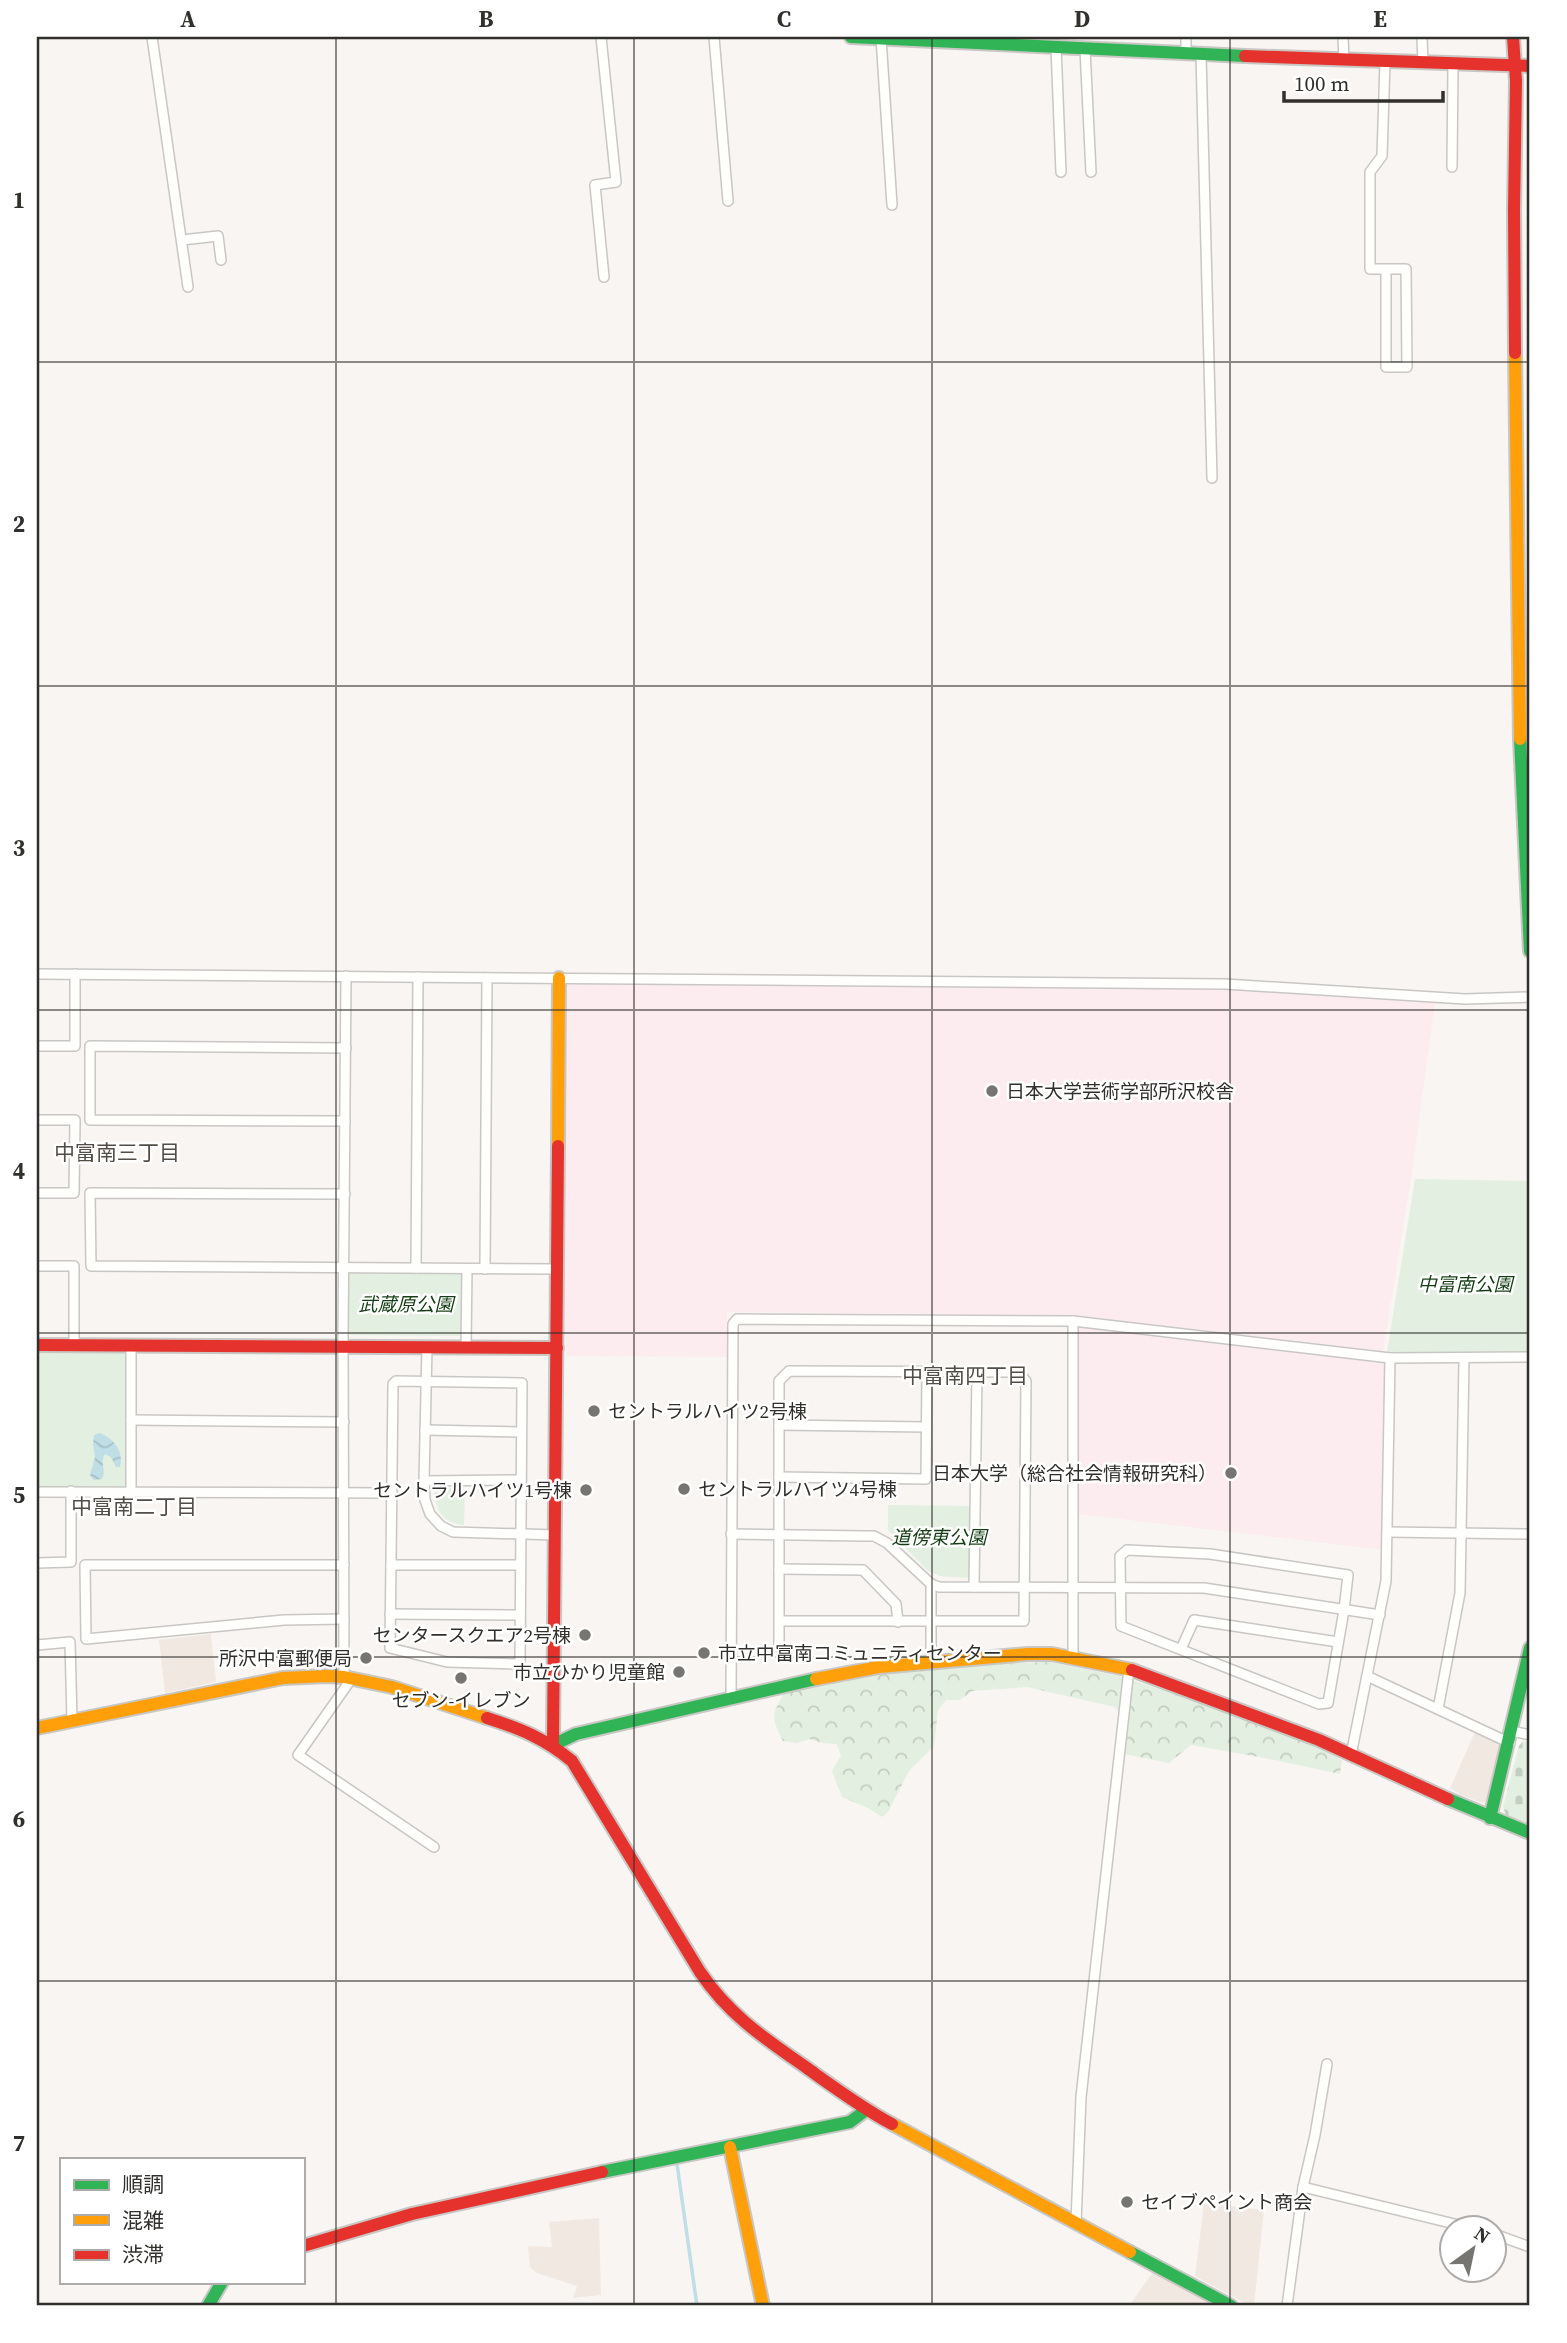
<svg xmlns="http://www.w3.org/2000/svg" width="1567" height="2343" font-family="'Source Serif 4','Noto Sans JP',serif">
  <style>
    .built { fill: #f1e9e1 }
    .education { fill: #fcecef }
    .forest { fill: url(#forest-crowns) }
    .cemetery { fill: url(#cemetery-stones) }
    .park { fill: #e3efe0 }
    .water { fill: url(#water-waves) }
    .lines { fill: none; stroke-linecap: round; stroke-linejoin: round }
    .stream { stroke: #bfdee5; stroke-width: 3.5 }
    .street-casing { stroke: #c9c7c4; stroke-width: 12 }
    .fast-casing { stroke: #c9c7c4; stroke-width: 16 }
    .slow-casing { stroke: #c9c7c4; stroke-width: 16 }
    .jam-casing { stroke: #c9c7c4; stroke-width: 16 }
    .street { stroke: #fefefd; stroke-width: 9 }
    .fast { stroke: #30b455; stroke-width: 12 }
    .slow { stroke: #ff9f0a; stroke-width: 12 }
    .jam { stroke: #e5322d; stroke-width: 12 }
    .grid { fill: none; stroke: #32302d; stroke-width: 2; stroke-opacity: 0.55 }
    .poi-dot { fill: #777572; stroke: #fff; stroke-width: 2.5 }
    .labels { text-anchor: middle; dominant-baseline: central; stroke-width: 5; stroke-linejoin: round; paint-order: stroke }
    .poi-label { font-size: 19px; fill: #32302d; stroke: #fff; text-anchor: start }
    .park-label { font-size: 19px; font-style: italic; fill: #163e16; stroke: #fff }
    .neighbourhood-label { font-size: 21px; fill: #524d47; stroke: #fff }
    .neatline { fill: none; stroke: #32302d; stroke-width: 2.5 }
    .grid-label { font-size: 23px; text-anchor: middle; font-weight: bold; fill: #32302d }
  </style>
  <defs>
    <pattern id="forest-crowns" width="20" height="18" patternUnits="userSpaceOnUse" patternTransform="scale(1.75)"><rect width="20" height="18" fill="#e3efe0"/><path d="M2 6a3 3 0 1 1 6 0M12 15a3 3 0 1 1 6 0" fill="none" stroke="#c3cdc0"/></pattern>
    <pattern id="cemetery-stones" width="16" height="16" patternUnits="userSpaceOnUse" patternTransform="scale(1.75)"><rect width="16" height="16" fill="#e3efe0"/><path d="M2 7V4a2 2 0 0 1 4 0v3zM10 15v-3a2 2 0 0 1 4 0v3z" fill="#c3cdc0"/></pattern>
    <pattern id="water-waves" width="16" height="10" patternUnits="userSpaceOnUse" patternTransform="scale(1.75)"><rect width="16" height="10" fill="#bfdee5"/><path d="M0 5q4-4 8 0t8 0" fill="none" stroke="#a5bfc5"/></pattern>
  </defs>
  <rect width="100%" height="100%" fill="#f8f5f2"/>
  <g class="built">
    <polygon points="211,1634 216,1682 165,1693 159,1640"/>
    <polygon points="1475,1732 1499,1742 1501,1746 1487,1800 1483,1803 1461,1795 1450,1788"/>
    <polygon points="1204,2203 1264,2210 1254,2306 1250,2306 1195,2276"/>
    <polygon points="599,2218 601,2295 573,2298 577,2286 537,2273 530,2267 528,2246 552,2247 549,2222"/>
    <polygon points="1153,2272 1217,2306 1129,2306"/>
  </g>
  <g class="education">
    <polygon points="564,982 1218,989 1435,1003 1411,1178 1383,1351 1074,1315 727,1312 727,1357 566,1356 566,1337 562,1334"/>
    <polygon points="1082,1325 1382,1362 1385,1365 1384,1550 1078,1514 1078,1329"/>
  </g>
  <path class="forest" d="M1051 1662 1119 1676 1182 1696 1290 1734 1326 1750 1342 1761 1340 1774 1265 1758 1191 1745 1169 1763 1125 1754 1128 1722 1115 1707 1027 1687 972 1691 960 1700H946L938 1710 934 1746 909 1771 888 1812 882 1817 870 1809 842 1797 832 1771 841 1756 837 1744 822 1743 810 1739 796 1743 783 1741C771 1716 771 1717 784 1693 869 1666 962 1665 1051 1662Z"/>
  <polygon class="cemetery" points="1523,1741 1530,1743 1530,1826 1507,1818 1503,1807 1519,1746"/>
  <g class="park">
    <polygon points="1415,1179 1530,1181 1530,1353 1387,1352"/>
    <polygon points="351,1271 460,1273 463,1276 463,1336 349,1335 349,1274"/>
    <polygon points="38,1353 127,1353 127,1483 124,1487 40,1486 37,1484"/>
    <path d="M437 1487 465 1489 464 1525C444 1524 435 1510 434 1491Z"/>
    <polygon points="888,1505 971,1506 969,1578 940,1576 928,1571 888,1530"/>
  </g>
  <path class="water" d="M100 1433C114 1439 124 1451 120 1467H116L111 1457 105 1454C99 1462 107 1470 102 1479L94 1480 90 1475 95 1457 93 1444 94 1435Z"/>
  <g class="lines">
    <polyline class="stream" points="677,2164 697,2306"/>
    <g class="street-casing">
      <g id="street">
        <polyline points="152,37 188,287"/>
        <polyline points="601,37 616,182 595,185 604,277"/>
        <polyline points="714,37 728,201"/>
        <polyline points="1186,37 1186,54"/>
        <polyline points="1343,37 1344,60"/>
        <polyline points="1422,37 1423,63"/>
        <polyline points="881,38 892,205"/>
        <polyline points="1056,47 1061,172"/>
        <polyline points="1085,49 1091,172"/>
        <polyline points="1201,55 1212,478"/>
        <polyline points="1385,62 1382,156 1370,172 1370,269 1406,269 1407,367 1386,367 1386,269"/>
        <polyline points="1452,167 1453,64"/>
        <polyline points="182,240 218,236 221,260"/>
        <polyline points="37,974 1225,984 1465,999 1530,997"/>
        <polyline points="37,1046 75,1046 75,974"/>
        <polyline points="37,1120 75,1120 74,1193 37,1193"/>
        <polyline points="345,1121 90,1120 90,1046 346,1048"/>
        <polyline points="345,1194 90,1193 91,1266 557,1269"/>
        <polyline points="37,1266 74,1266 74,1345"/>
        <polyline points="416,1268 418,977"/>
        <polyline points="485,1269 487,978"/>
        <polyline points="1073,1321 1073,1657"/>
        <polyline points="427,1347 424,1481 425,1500 430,1514 441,1526 453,1532 556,1535"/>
        <polyline points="466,1347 467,1269"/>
        <polygon points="396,1381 522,1383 520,1664 447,1662 390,1648 393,1384"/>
        <polyline points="131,1420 344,1422"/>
        <polyline points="779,1425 926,1427"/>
        <polyline points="425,1430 520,1432"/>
        <polyline points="779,1477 926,1479 927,1372"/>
        <polyline points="424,1481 520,1480"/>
        <polyline points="131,1491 131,1345"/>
        <polyline points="37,1492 392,1493"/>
        <polyline points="1388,1532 1530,1534"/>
        <polyline points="731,1534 865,1536 874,1536 887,1543 931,1584 931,1661"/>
        <polygon points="1127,1550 1210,1554 1348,1575 1344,1610 1328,1703 1319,1704 1121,1626 1120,1556"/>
        <polyline points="37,1563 71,1562 71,1491"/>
        <polyline points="344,1565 85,1565 86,1639 284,1620 344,1619"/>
        <polyline points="391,1565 519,1565"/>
        <polyline points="779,1569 863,1570 896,1604 898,1622"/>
        <polyline points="931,1584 939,1587 1204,1588 1380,1615"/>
        <polyline points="974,1587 977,1372"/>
        <polyline points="390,1614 520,1615"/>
        <path d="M779 1621H1024L1026 1381 1018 1372 789 1371 779 1381C779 1470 779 1558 779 1647"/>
        <polyline points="37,1645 70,1642 72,1721"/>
        <polyline points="1181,1649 1194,1620 1338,1642"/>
        <polyline points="1367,1676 1510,1743"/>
        <polyline points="344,1677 343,1338 346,976"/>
        <polyline points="352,1678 298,1755 434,1847"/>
        <polyline points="731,1699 733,1324 737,1319 1073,1321 1390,1358 1530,1357"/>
        <polyline points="1438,1709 1460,1593 1464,1359"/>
        <polyline points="1512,1731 1530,1735"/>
        <polyline points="1351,1755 1386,1581 1390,1358"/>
        <polyline points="1303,2187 1471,2228"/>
        <polyline points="1076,2223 1081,2097 1129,1669"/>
        <polyline points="1494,2234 1530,2247"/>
        <polyline points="1287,2306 1303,2187 1315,2135 1327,2064"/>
      </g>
    </g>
    <g class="fast-casing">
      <g id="fast">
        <polyline points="851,37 1245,56"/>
        <polyline points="1520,739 1530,951"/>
        <polyline points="553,1745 576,1734 816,1679"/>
        <polyline points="1448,1799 1530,1833"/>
        <polyline points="1490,1818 1530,1648"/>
        <polyline points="602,2172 850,2122 866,2110"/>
        <polyline points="1130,2252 1231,2306"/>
        <polyline points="208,2306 222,2282"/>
      </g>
    </g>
    <g class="slow-casing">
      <g id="slow">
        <polyline points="1515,353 1520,739"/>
        <polyline points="558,1146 559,978"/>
        <polyline points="816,1679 879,1667 1028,1654 1052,1654 1132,1670"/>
        <polyline points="37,1728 283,1678 328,1676 344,1677 392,1687 487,1718"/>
        <polyline points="892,2124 1130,2252"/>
        <polyline points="730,2147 763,2306"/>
      </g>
    </g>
    <g class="jam-casing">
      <g id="jam">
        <polyline points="1513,37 1516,81 1514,209 1515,353"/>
        <polyline points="1245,56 1530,66"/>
        <polyline points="37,1345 557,1348"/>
        <polyline points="1132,1670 1319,1740 1448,1799"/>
        <path d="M487 1718C521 1729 544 1738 572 1761L700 1972C730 2016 764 2038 807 2068 835 2088 862 2108 892 2124"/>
        <polyline points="553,1745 558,1146"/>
        <polyline points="303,2246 412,2214 602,2172"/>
      </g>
    </g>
    <use href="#street" class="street"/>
    <use href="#fast" class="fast"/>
    <use href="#slow" class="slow"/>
    <use href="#jam" class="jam"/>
  </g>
  <path class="grid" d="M336 37V2306M634 37V2306M932 37V2306M1230 37V2306M37 362H1530M37 686H1530M37 1010H1530M37 1333H1530M37 1657H1530M37 1981H1530"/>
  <g class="poi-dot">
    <circle cx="992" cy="1091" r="7"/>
    <circle cx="594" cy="1411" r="7"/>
    <circle cx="1231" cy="1473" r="7"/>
    <circle cx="684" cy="1489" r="7"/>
    <circle cx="586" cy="1490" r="7"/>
    <circle cx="585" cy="1635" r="7"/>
    <circle cx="704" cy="1653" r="7"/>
    <circle cx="366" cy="1658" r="7"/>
    <circle cx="679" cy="1672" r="7"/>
    <circle cx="461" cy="1678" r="7"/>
    <circle cx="1127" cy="2202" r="7"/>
  </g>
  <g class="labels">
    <g class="poi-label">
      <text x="1006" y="1091">日本大学芸術学部所沢校舎</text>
      <text x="608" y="1411">セントラルハイツ2号棟</text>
      <text x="1217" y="1473" text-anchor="end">日本大学（総合社会情報研究科）</text>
      <text x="698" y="1489">セントラルハイツ4号棟</text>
      <text x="572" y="1490" text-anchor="end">セントラルハイツ1号棟</text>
      <text x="571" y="1635" text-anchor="end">センタースクエア2号棟</text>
      <text x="718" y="1653">市立中富南コミュニティセンター</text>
      <text x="352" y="1658" text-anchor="end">所沢中富郵便局</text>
      <text x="665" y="1672" text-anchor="end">市立ひかり児童館</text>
      <text x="461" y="1700" text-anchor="middle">セブン-イレブン</text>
      <text x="1141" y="2202">セイブペイント商会</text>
    </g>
    <g class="park-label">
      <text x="1465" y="1284">中富南公園</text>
      <text x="406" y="1304">武蔵原公園</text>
      <text x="939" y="1537">道傍東公園</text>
    </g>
    <g class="neighbourhood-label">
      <text x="117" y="1152">中富南三丁目</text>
      <text x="965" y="1375">中富南四丁目</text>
      <text x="134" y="1506">中富南二丁目</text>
    </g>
  </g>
  <rect width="1567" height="2343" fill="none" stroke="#ffffff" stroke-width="77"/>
  <rect x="60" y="2158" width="245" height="126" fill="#ffffff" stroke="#adacab" stroke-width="2"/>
  <rect x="74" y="2180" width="35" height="10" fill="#30b455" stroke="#adacab" stroke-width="2"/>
  <text x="122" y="2192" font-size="21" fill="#32302d">順調</text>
  <rect x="74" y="2215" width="35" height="10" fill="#ff9f0a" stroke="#adacab" stroke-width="2"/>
  <text x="122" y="2228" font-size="21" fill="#32302d">混雑</text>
  <rect x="74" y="2250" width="35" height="10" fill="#e5322d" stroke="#adacab" stroke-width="2"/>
  <text x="122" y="2262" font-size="21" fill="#32302d">渋滞</text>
  <g transform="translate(1473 2249) rotate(33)"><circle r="33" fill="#ffffff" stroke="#adacab" stroke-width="2"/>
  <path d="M0-5L12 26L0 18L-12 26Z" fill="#777572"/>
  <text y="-10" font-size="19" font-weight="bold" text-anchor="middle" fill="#32302d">N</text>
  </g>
  <path d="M1284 91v10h159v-10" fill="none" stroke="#32302d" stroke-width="3.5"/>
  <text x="1294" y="91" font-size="21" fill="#32302d" stroke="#ffffff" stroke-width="5" paint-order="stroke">100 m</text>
  <rect x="38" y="38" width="1490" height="2266" class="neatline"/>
  <g class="grid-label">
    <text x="188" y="27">A</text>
    <text x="486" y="27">B</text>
    <text x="784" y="27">C</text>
    <text x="1082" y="27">D</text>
    <text x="1380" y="27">E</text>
    <text x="19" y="208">1</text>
    <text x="19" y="532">2</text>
    <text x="19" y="856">3</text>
    <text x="19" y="1179">4</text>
    <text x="19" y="1503">5</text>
    <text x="19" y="1827">6</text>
    <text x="19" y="2151">7</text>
  </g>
</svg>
